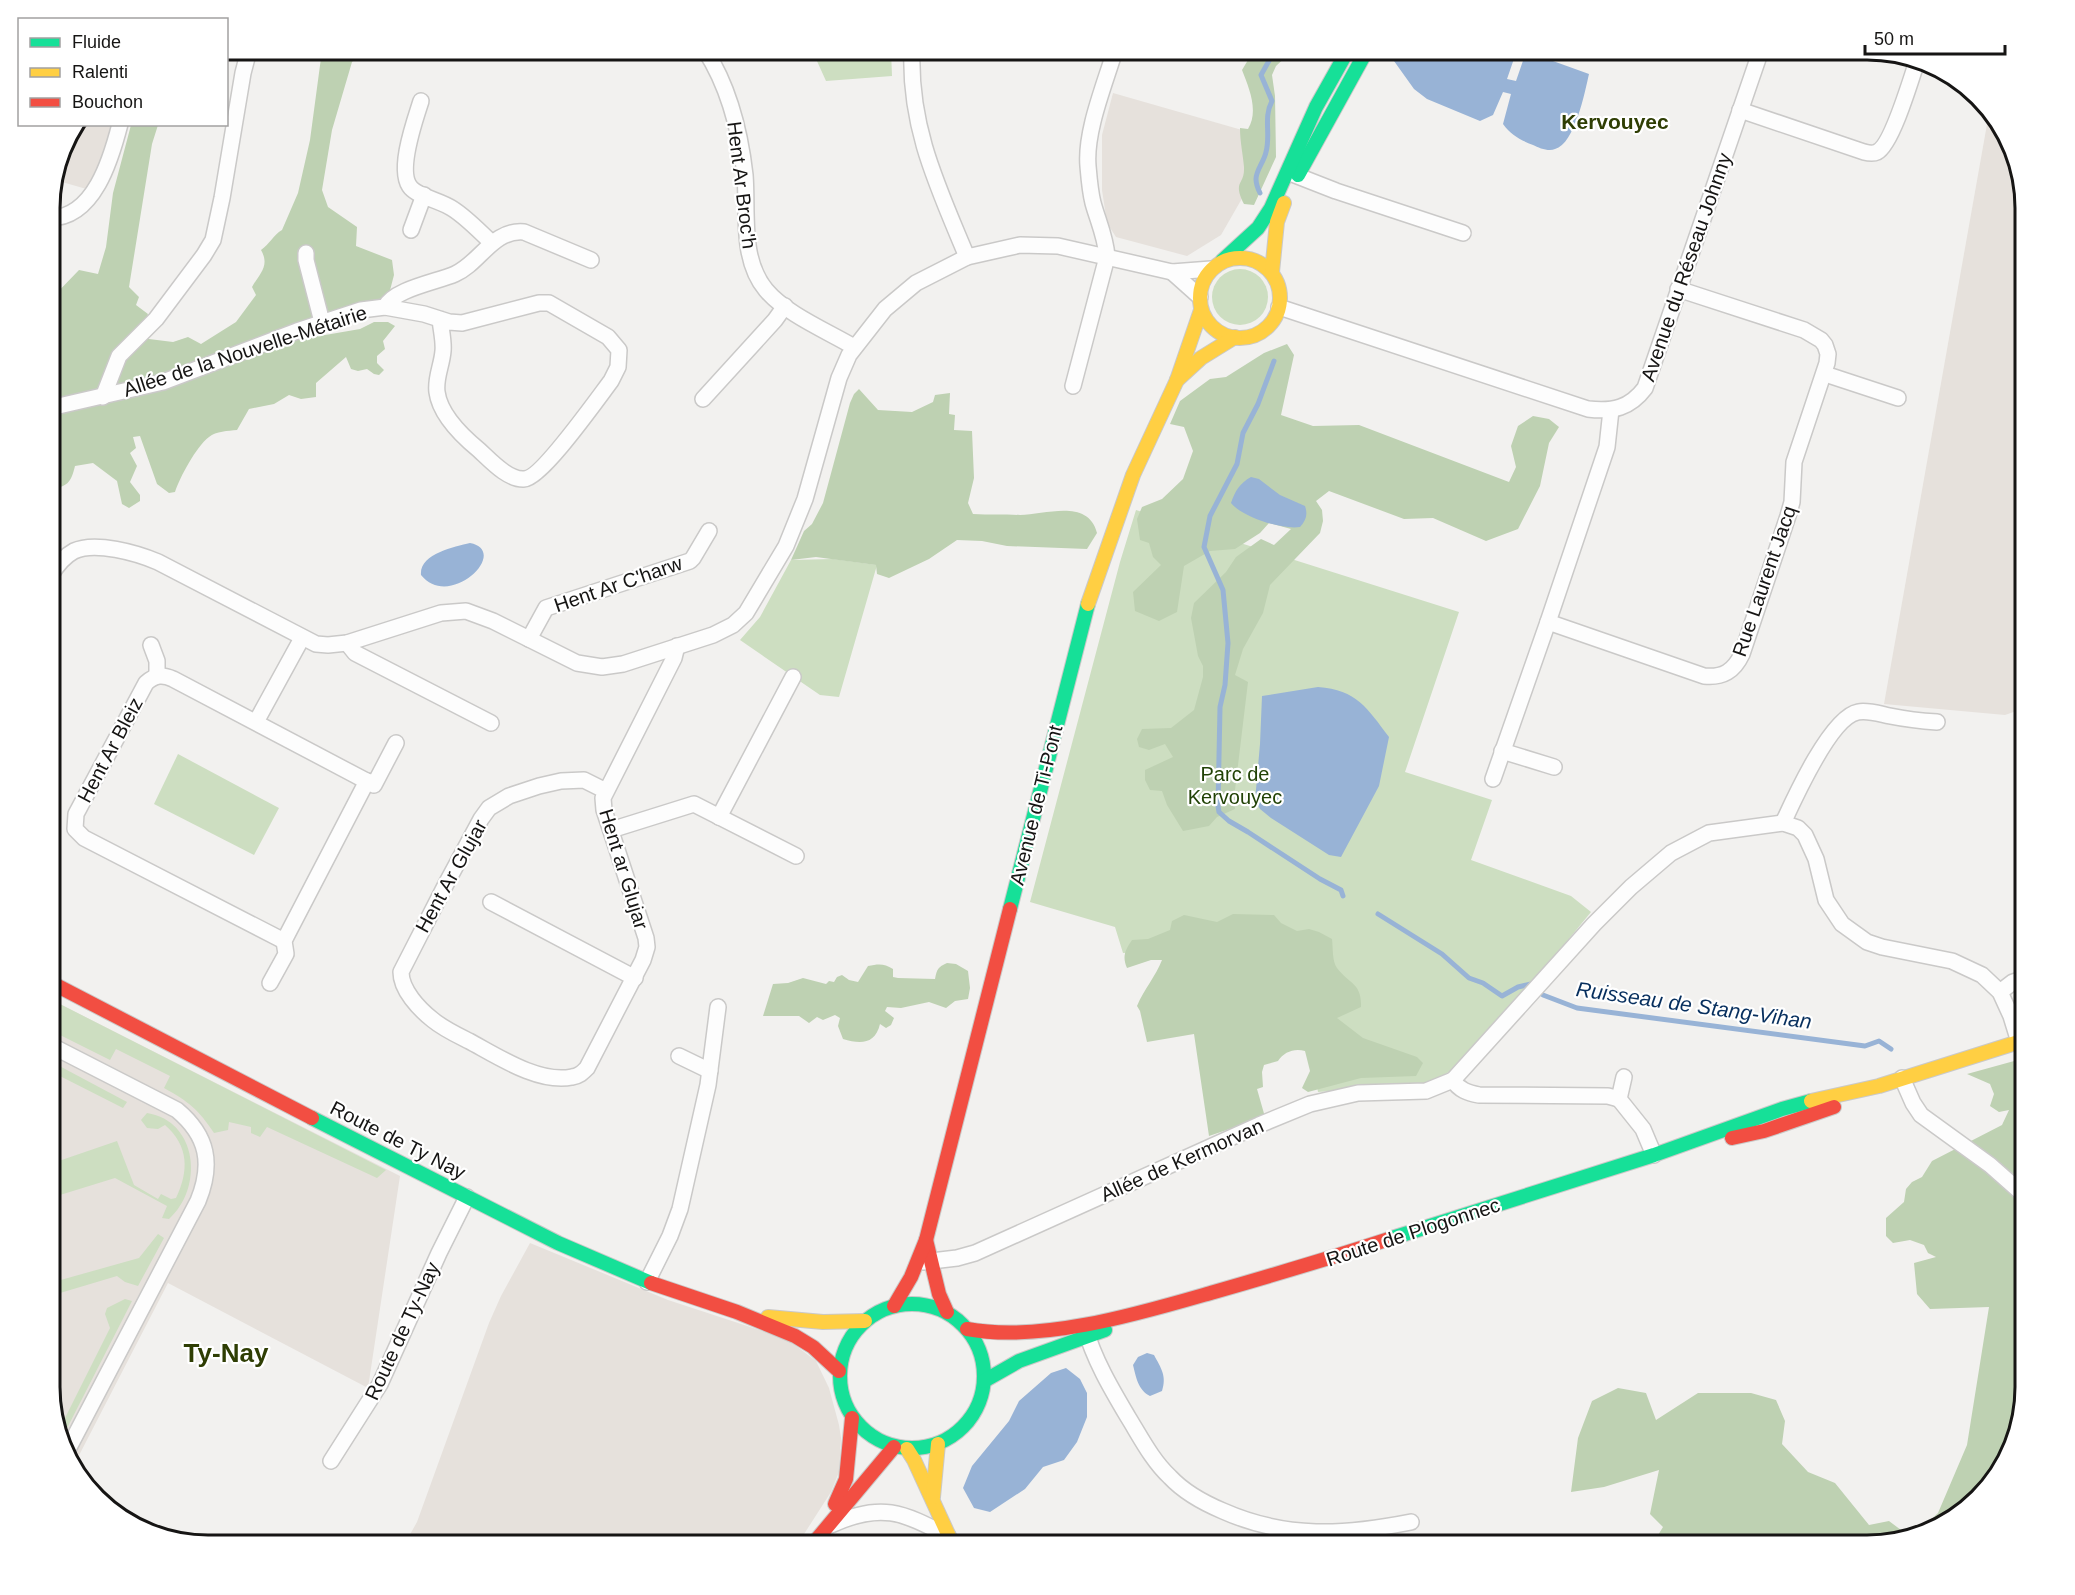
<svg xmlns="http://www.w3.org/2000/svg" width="2075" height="1595" font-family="Helvetica,sans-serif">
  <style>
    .built { fill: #e6e1dc }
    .green { fill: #cddec1 }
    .forest { fill: #bed1b2 }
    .water { fill: #98b3d6 }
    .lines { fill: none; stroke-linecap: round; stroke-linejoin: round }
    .stream { stroke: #98b3d6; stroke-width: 5 }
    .street-casing { stroke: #cac9c8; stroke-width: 18 }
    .fast-casing { stroke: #cac9c8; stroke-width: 16 }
    .slow-casing { stroke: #cac9c8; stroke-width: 16 }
    .jam-casing { stroke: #cac9c8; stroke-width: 16 }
    .street { stroke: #fdfdfd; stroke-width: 15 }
    .fast { stroke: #16e098; stroke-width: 14 }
    .slow { stroke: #ffcf43; stroke-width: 14 }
    .jam { stroke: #f24e42; stroke-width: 14 }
    .labels { text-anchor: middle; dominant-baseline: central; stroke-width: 4.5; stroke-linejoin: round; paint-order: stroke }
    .street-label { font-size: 20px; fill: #161514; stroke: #fff }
    .park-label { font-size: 20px; fill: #214206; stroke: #fff }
    .neighbourhood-label { font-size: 21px; font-weight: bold; fill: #2f3e04; stroke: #fff }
    .water-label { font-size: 21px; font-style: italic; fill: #072f5e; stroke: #fff }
    .district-label { font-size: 26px; font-weight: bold; fill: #2f3e04; stroke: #fff }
    .rim { fill: none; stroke: #161514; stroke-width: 3 }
  </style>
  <rect width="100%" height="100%" fill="#f2f1ef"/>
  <g class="built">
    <polygon points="1113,93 1256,134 1248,188 1221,235 1187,256 1116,237 1107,223 1102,190 1102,135"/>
    <polygon points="1989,113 2009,137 2025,207 2025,708 2005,715 1884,704"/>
    <polygon points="76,125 114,125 90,190 55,180 66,137"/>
    <polygon points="50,999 400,1176 368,1388 168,1283 73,1467 66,1458 50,1397"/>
    <polygon points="530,1243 668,1300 787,1339 816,1361 829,1388 839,1425 841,1438 839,1472 831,1492 797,1545 404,1545 417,1522 489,1323 501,1296"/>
  </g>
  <g class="green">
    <polygon points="812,50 856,50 859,54 891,50 892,76 826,81"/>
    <circle cx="1240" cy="297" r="28"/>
    <path d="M1136 510 1459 612 1405 772 1492 800 1471 860 1571 896 1591 912C1559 951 1528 989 1495 1026 1473 1050 1460 1069 1429 1083L1318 1092 1297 967 1177 950 1123 953 1115 927 1030 902 1120 562Z"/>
    <polygon points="833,559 877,565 839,697 820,695 740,640 760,617 791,560"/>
    <polygon points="178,754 279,808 254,855 154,804"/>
    <path d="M50 999 386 1170 377 1178 267 1127 260 1137 251 1133V1127L229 1122 228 1130 214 1133C199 1110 188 1101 164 1088L170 1076 116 1049 110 1060 50 1030Z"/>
    <polygon points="50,1061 127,1102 123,1108 50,1071"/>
    <path d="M147 1113C198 1121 204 1188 169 1219L162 1218 167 1206 115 1178 60 1195 50 1164 117 1141 134 1185 158 1199 161 1194 171 1199 176 1198C189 1171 189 1146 165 1125L158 1129 147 1128 141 1120Z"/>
    <polygon points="158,1234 164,1238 138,1286 125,1282 117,1276 50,1296 50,1283 139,1258"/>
    <polygon points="125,1299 132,1301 61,1440 59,1430 110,1328 105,1314 107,1308"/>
  </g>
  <g class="forest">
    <path d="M320 50H363L352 62 332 130 322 190 328 207 357 227 356 246 392 260 394 275 388 298 305 328 302 339 360 329 374 322H388L395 326 383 341 385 349 377 356V363L384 370 379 375 374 374 367 369 358 371 351 369 346 357 316 383V397L301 399 289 395 274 404 249 409 237 430C228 431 216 431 209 437 196 447 180 477 175 492L169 493 157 484 140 436 133 437 136 448 130 453 137 466 130 482 140 495V501L129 508 122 504 117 481 93 463 75 466C71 483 67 487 50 489V300L79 270 98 274 106 247 113 193 131 125H158L152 144 129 287 139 297 136 305 148 314 144 324 133 337 173 342 188 337 201 344 236 322 256 295 252 287C260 273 270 266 261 250 270 244 273 235 282 230L298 193 310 140 321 58Z"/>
    <path d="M1254 50H1298L1290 53 1276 66 1272 75 1275 96 1276 157 1254 205 1244 204C1232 180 1245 186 1244 167 1243 154 1240 142 1240 128L1248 129C1259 111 1249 88 1242 70Z"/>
    <polygon points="1287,344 1294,355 1281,415 1313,426 1359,425 1509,482 1516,467 1511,446 1518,426 1533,416 1549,419 1559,427 1549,443 1540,486 1518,529 1486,541 1433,518 1404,519 1329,491 1316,501 1322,510 1323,521 1320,533 1270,585 1263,613 1243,649 1235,675 1248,682 1235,790 1235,809 1217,817 1209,826 1183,831 1167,805 1162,791 1150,790 1145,780 1145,770 1173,757 1165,744 1149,750 1139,747 1137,739 1142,729 1171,728 1194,710 1203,677 1203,666 1198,656 1191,618 1194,603 1226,572 1236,557 1261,539 1274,545 1291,529 1269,523 1260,533 1235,549 1210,551 1184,566 1177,612 1159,621 1135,611 1133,592 1161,565 1153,557 1149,543 1140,540 1137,519 1142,507 1162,499 1183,479 1193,451 1184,427 1170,424 1180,401 1210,379 1226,377 1264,353"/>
    <path d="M859 389 878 410 912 412 933 402 935 395 950 393 949 414 955 415 954 430 972 431 974 478 968 503 973 514C989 515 1004 514 1020 515 1045 515 1088 498 1097 533L1087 549 1007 546 982 541 957 540 929 559 889 578 877 574 876 565 816 557 791 560 804 531 812 524 823 503 850 403 854 394Z"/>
    <path d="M1233 914 1274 915 1281 923 1297 931 1309 929 1319 932 1332 939C1333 947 1332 962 1337 968 1349 984 1362 983 1361 1007L1337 1018 1363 1038 1417 1057 1423 1063 1416 1076 1361 1078 1308 1092 1302 1088 1310 1071 1305 1051C1294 1048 1284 1052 1278 1061L1264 1065 1262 1072 1263 1087 1257 1089 1265 1117 1209 1136 1194 1034 1147 1042 1140 1011 1137 1006C1144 989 1156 976 1162 960H1151L1127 968C1122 957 1125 950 1132 940L1148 939 1170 930 1172 921 1184 915 1217 922Z"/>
    <path d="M947 963 956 964 968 971 970 988 968 999 955 1001 946 1008 929 1002 901 1008 887 1007 885 1011 894 1018 891 1025 886 1028 880 1024C875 1045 860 1044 843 1039L838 1026 840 1018 835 1015 823 1020 817 1017 809 1023 799 1016H763L773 984 788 983 803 978 826 984 829 981 834 982 837 977 842 975 849 980 858 982 868 966C878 964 884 963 893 969V977L898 978 935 979C937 969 938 967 947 963Z"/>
    <polygon points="2025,1058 2025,1388 2017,1439 1993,1484 1937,1529 1915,1535 1938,1513 1967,1445 1989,1307 1930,1309 1917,1294 1914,1263 1936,1257 1928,1253 1924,1245 1910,1240 1893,1243 1886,1236 1886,1218 1904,1202 1906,1189 1912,1182 1922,1177 1932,1161 2002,1125 2009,1110 1999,1112 1990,1106 1994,1094 1990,1084 1967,1074"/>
    <polygon points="1618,1388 1646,1393 1656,1420 1698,1393 1751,1393 1776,1400 1785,1421 1782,1444 1808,1472 1835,1483 1869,1525 1889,1521 1909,1536 1867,1545 1652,1545 1663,1527 1650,1514 1659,1470 1604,1487 1571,1492 1578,1438 1592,1401"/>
  </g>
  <g class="water">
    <path d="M1380 50H1517L1507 79 1516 81 1525 55 1528 52 1589 74C1585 91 1575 144 1555 149 1549 152 1539 148 1533 145 1520 140 1511 135 1503 124L1511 94 1503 92 1493 115 1480 121 1427 99 1414 89 1394 61Z"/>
    <path d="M1251 477 1259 479 1280 495 1305 506C1308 515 1306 520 1300 527 1282 530 1242 517 1231 503 1235 491 1240 483 1251 477Z"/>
    <path d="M470 543C511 551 450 611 421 575 419 554 454 547 470 543Z"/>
    <path d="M1318 687C1357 690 1367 708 1389 737L1379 786 1341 857 1329 855 1271 818 1260 809 1255 801 1260 744 1262 696Z"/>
    <path d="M1147 1353 1154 1355C1161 1368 1167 1376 1162 1391L1150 1396C1138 1390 1136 1377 1133 1365L1138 1357Z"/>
    <polygon points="1066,1368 1080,1379 1087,1393 1087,1417 1077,1442 1064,1460 1043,1467 1025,1489 990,1512 974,1508 963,1488 972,1466 1009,1421 1019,1401 1051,1373"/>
  </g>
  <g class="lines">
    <g class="stream">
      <path d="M1260 193C1258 189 1256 184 1256 179 1256 170 1264 162 1266 152 1271 134 1263 118 1272 101L1261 75 1275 50"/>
      <polyline points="1274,361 1258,404 1243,433 1237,464 1210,516 1204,547 1223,590 1228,643 1225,685 1220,707 1218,806 1219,812 1229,821 1248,832 1320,879 1341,890 1343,896"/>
      <polyline points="1378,914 1442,954 1469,978 1483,983 1502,996 1518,987 1531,984 1543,995 1577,1008 1865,1046 1879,1041 1891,1049"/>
      <polyline points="2019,1079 2025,1081"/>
    </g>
    <g class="street-casing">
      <g id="street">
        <path d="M705 50C729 87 740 131 745 175 748 212 740 259 766 290 786 314 827 331 854 347"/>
        <path d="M912 50C909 128 938 187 967 257"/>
        <path d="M421 101C415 120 396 172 411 188 419 197 442 201 453 209 467 218 480 232 492 243"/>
        <path d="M1740 110 1864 152C1868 153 1873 154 1877 152 1892 145 1912 76 1918 58"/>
        <polyline points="1290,173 1336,191 1463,233"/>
        <path d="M50 218C94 218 111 159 120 124"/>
        <polyline points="411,230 424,195"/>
        <polyline points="306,253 306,260 322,322"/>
        <polyline points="1172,272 1200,297"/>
        <path d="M385 307C394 289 437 282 455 274 480 263 493 229 524 232L591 260"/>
        <path d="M1279 307 1588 409C1613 412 1630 408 1645 388L1761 50"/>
        <polyline points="1825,374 1898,398"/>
        <path d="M1073 386 1107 257C1106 238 1098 221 1093 203 1090 191 1089 178 1088 166 1085 131 1105 84 1115 50"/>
        <polyline points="103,397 119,356 156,319 204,255 213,240 222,198 243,73 249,50"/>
        <polyline points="703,399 775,320 785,306"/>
        <path d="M50 408 163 382 297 331 361 310 385 307 424 314 449 322 462 323 539 303H549L608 337 619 350 618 367 611 381C598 398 541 479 524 479 508 480 490 460 479 450 462 436 440 415 437 392 435 378 442 365 443 351 444 341 441 330 440 319"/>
        <path d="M1611 410 1607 447 1548 622 1704 676C1723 678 1734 671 1742 654L1788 516 1792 502 1794 462 1827 363 1828 354 1825 345 1821 340 1804 330 1678 289"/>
        <path d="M51 575C57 565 63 557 74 551 95 541 137 553 158 562L316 644 328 645 347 643 441 613 466 611 493 621 577 663 602 667 623 664 713 635 733 625 746 613 786 546 805 499 839 378 849 355 885 309 916 283 967 257 1020 245 1058 246 1172 272 1211 269"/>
        <polyline points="529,639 546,608 690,561 693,558 709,531"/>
        <polyline points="347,643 355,653 491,723"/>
        <polyline points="151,645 157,661 157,676"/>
        <polyline points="256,722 302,638"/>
        <polyline points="1502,751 1554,767"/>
        <polyline points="1493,779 1548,622"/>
        <path d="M606 791 584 780 561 781 539 786 509 796 489 808 481 819 446 884 401 972C401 990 419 1009 433 1020 444 1029 457 1035 469 1041 497 1056 539 1084 572 1077 579 1076 582 1073 587 1068L643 960 647 947 646 938 604 810 603 798 674 658 677 646"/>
        <polyline points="719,817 793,677"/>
        <path d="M1783 823C1794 799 1831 717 1858 712 1868 710 1880 714 1890 716 1905 719 1921 721 1937 722"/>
        <polyline points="611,830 694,804 796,856"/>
        <polyline points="491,902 635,978"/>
        <path d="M284 941 84 838 75 829 76 814 146 683C155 675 162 674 173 679L374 785 396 743"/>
        <polyline points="270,983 286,954 284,941 287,935 367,781"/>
        <polyline points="2000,992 2013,982 2025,978"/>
        <path d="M50 1045 177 1110C208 1136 213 1164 198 1201L65 1455"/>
        <polyline points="679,1056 710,1071"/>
        <polyline points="1624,1077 1619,1099 1643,1129 1654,1155"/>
        <polyline points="1902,1078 1913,1103 1921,1115 1990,1165 2025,1196"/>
        <polyline points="1453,1080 1594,924 1631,887 1671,853 1709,833 1783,823 1798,828 1805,835 1816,859 1826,900 1842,924 1867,942 1882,947 1952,961 1982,975 2000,992 2011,1016 2019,1042"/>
        <path d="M923 1262 957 1258 975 1253 1259 1125 1310 1104 1358 1093 1426 1091 1453 1080C1459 1090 1468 1093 1479 1095L1608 1096 1619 1099"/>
        <polyline points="647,1282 670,1236 680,1209 708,1085 718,1007"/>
        <path d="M1085 1327C1093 1358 1112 1390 1128 1417 1141 1438 1152 1460 1170 1477 1184 1492 1204 1503 1223 1511 1286 1539 1345 1535 1411 1522"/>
        <polyline points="331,1461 380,1384 439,1253 467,1197"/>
        <path d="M831 1525C881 1502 902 1512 948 1536"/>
      </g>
    </g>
    <g class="fast-casing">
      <g id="fast">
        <polyline points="1298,175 1367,50"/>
        <polyline points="1222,261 1258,228 1271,208 1316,107 1348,50"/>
        <polyline points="1010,909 1088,604"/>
        <polyline points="312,1118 558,1243 651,1283"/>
        <polyline points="1389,1239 1654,1155 1782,1109 1811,1101"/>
        <circle cx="912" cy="1376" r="72"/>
        <polyline points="984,1381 1019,1361 1105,1330"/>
      </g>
    </g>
    <g class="slow-casing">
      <g id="slow">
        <circle cx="1240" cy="298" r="40"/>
        <polyline points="1272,272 1277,222 1284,203"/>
        <polyline points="1177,380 1201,358 1235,337"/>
        <polyline points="1088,604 1133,475 1177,380 1201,310"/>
        <polyline points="1811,1101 1879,1086 2025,1040"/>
        <polyline points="768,1317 823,1322 865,1321"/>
        <polyline points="907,1449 914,1460 953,1545"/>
        <polyline points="933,1497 938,1444"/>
      </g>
    </g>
    <g class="jam-casing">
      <g id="jam">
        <polyline points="50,982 312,1118"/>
        <polyline points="1732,1138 1764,1131 1834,1107"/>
        <polyline points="926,1240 939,1294 947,1312"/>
        <polyline points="651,1283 737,1312 795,1336 813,1347 839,1371"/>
        <polyline points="894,1306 911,1277 926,1240 1010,909"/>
        <path d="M967 1329C1043 1343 1141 1313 1214 1292 1273 1275 1331 1258 1389 1239"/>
        <polyline points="835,1504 846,1479 852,1418"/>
        <polyline points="812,1545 894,1447"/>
      </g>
    </g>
    <use href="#street" class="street"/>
    <use href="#fast" class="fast"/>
    <use href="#slow" class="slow"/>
    <use href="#jam" class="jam"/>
  </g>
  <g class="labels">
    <g class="street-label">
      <text transform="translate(742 185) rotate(83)">Hent Ar Broc'h</text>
      <text transform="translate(1686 267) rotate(-71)">Avenue du Réseau Johnny</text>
      <text transform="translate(245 351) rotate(-18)">Allée de la Nouvelle-Métairie</text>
      <text transform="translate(1764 581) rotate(-71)">Rue Laurent Jacq</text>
      <text transform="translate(618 584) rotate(-19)">Hent Ar C'harw</text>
      <text transform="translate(110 750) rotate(-62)">Hent Ar Bleiz</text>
      <text transform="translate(1036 805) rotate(-76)">Avenue de Ti-Pont</text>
      <text transform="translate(624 869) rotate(73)">Hent ar Glujar</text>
      <text transform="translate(451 876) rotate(-61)">Hent Ar Glujar</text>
      <text transform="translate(398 1140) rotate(27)">Route de Ty Nay</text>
      <text transform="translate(1182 1160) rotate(-24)">Allée de Kermorvan</text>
      <text transform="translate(1413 1232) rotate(-18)">Route de Plogonnec</text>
      <text transform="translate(402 1331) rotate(-65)">Route de Ty-Nay</text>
    </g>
    <g class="park-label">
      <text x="1235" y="774">Parc de<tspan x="1235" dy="23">Kervouyec</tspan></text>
    </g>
    <g class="neighbourhood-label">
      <text x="1615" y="121">Kervouyec</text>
    </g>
    <g class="water-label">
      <text transform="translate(1694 1005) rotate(8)">Ruisseau de Stang-Vihan</text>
    </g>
    <g class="district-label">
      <text x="226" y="1353">Ty-Nay</text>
    </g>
  </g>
  <path d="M0 0H2075V1595H0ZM208 60H1867A148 148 0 0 1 2015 208V1387A148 148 0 0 1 1867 1535H208A148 148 0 0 1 60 1387V208A148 148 0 0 1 208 60Z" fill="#fff" fill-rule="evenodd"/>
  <path class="rim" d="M208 60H1867A148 148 0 0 1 2015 208V1387A148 148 0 0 1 1867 1535H208A148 148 0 0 1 60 1387V208A148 148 0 0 1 208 60Z"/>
  <rect x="18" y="18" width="210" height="108" fill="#ffffff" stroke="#a2a1a1" stroke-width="1.5"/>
  <rect x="30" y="38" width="30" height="9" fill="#16e098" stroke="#a2a1a1" stroke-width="1.5"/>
  <text x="72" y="48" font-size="18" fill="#161514">Fluide</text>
  <rect x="30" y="68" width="30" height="9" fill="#ffcf43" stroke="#a2a1a1" stroke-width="1.5"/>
  <text x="72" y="78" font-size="18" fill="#161514">Ralenti</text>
  <rect x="30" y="98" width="30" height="9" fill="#f24e42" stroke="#a2a1a1" stroke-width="1.5"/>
  <text x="72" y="108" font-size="18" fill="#161514">Bouchon</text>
  <path d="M1865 45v9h140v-9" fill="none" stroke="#161514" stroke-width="3"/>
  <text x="1874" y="45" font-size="18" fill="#161514" stroke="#ffffff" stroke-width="4.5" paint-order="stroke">50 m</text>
</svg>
